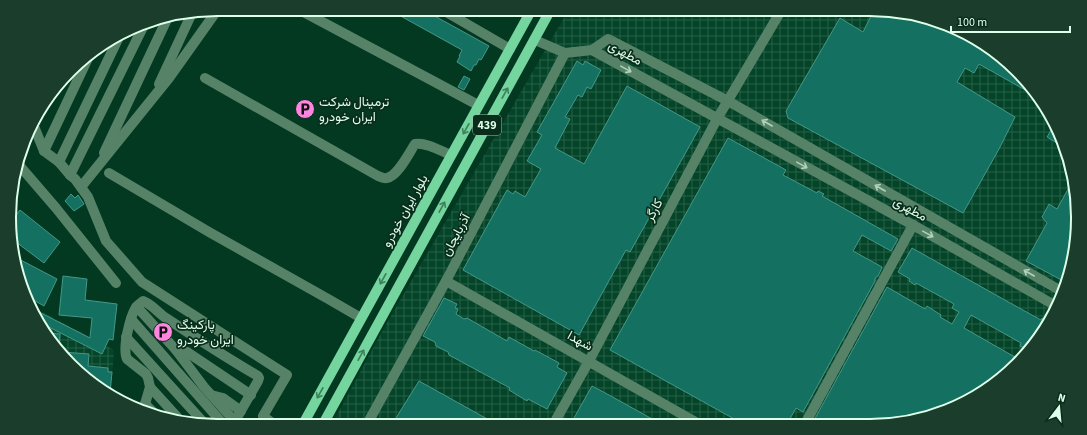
<svg xmlns="http://www.w3.org/2000/svg" width="1087" height="435" font-family="'Source Sans 3',Vazirmatn,sans-serif">
  <style>
    .industrial { fill: url(#industrial-grid) }
    .building { fill: #147060; stroke: #449887 }
    .lines { fill: none; stroke-linecap: round; stroke-linejoin: round }
    .minor { stroke: #568268; stroke-width: 10 }
    .major { stroke: #75d59f; stroke-width: 10 }
    .oneway { stroke: #aed3bc }
    .oneway2 { stroke: #40815d }
    .labels { text-anchor: middle; dominant-baseline: central; stroke-width: 3.5; stroke-linejoin: round; paint-order: stroke }
    .shield { fill: #0a2d1b; stroke: #9ec0ac; stroke-width: 1 }
    .shield-label { font-size: 12px; font-weight: bold; fill: #deffea }
    .street-label { font-size: 13px; fill: #deffea; stroke: #0a2d1b }
    .poi-label { font-size: 13px; fill: #deffea; stroke: #0a2d1b; text-anchor: start }
    .rim { fill: none; stroke: #deffea; stroke-width: 2 }
  </style>
  <defs>
    <pattern id="industrial-grid" width="8" height="8" patternUnits="userSpaceOnUse"><rect width="8" height="8" fill="#044428"/><path d="M0 4h8M4 0v8" fill="none" stroke="#286047"/></pattern>
  </defs>
  <rect width="100%" height="100%" fill="#033921"/>
  <g class="industrial">
    <polygon points="569,9 869,9 936,20 1007,61 1056,125 1078,204 1067,284 1043,333 1007,374 949,410 897,424 331,426 380,335"/>
    <polygon points="33,307 114,350 111,394 90,383 44,333"/>
  </g>
  <g class="building">
    <polygon points="388,9 422,9 489,46 481,60 479,59 476,65 474,65 471,71 457,62 460,56 459,56 462,50"/>
    <polygon points="874,10 936,20 1007,61 1034,95 979,64 974,73 965,68 957,82 1015,117 999,149 963,213 788,118 786,111 840,18 863,32"/>
    <polygon points="577,61 583,65 585,61 601,70 591,89 587,87 582,97 578,95 565,117 570,119 555,148 584,164 627,86 700,127 630,252 626,250 579,335 463,270 507,190 513,194 515,191 525,197 541,169 527,161 542,135 537,132"/>
    <polygon points="464,76 470,79 464,90 458,87"/>
    <polygon points="1053,127 1058,130 1062,146 1047,137"/>
    <polygon points="728,138 786,170 783,175 817,193 818,191 824,194 822,196 898,239 891,251 862,235 853,251 882,267 881,270 878,276 875,278 875,281 803,412 796,408 787,424 745,425 610,350"/>
    <polygon points="1072,182 1078,204 1067,283 1026,261 1047,223 1042,217 1049,204 1057,209"/>
    <polygon points="71,194 75,198 78,195 84,204 74,211 65,201"/>
    <polygon points="20,210 60,242 44,263 12,239 12,220"/>
    <polygon points="912,248 1012,304 1041,320 1042,318 1049,322 1043,333 1028,350 1020,346 1021,343 971,315 964,328 1020,360 1007,374 950,410 897,424 812,424 887,287 925,309 927,306 941,315 940,317 952,324 959,312 952,308 954,304 916,283 915,285 909,281 910,279 898,272"/>
    <polygon points="13,256 57,279 44,306 30,298"/>
    <polygon points="63,276 87,279 85,300 117,304 113,340 109,339 102,354 39,322 37,316 39,312 90,338 92,318 59,315"/>
    <polygon points="444,298 457,304 455,308 458,309 456,314 464,319 467,318 507,341 509,337 534,351 535,350 559,363 557,367 567,373 547,409 528,399 527,401 509,390 510,388 449,355 448,352 436,346 435,342 423,336"/>
    <polygon points="44,333 60,334 59,349"/>
    <polygon points="62,352 89,354 88,366 108,368 108,372 112,372 110,393 90,383"/>
    <polygon points="419,381 498,425 409,425 396,418"/>
    <polygon points="592,386 609,395 663,425 570,425"/>
  </g>
  <g class="lines">
    <g class="minor">
      <polyline points="298,9 478,105"/>
      <polyline points="441,9 510,49"/>
      <polyline points="510,9 513,11"/>
      <polyline points="145,23 70,175 75,179 88,197 106,241 142,282 287,375 263,416 276,426"/>
      <polyline points="592,50 913,225 1056,306"/>
      <polyline points="565,53 592,50 608,39 728,101 1063,292"/>
      <path d="M205 78 378 176C381 177 384 179 387 178 398 176 409 153 415 144 426 142 441 151 451 155"/>
      <polyline points="159,84 192,13"/>
      <polyline points="34,121 40,110"/>
      <polyline points="33,124 44,151 59,162 70,175"/>
      <polyline points="44,151 89,56"/>
      <polyline points="104,153 168,17"/>
      <polyline points="59,162 118,39"/>
      <polyline points="19,165 56,208 116,283"/>
      <polyline points="109,173 209,232 330,300 361,318"/>
      <polyline points="81,187 169,78 218,9"/>
      <polyline points="446,281 701,425"/>
      <polyline points="137,307 176,350 204,387 238,425"/>
      <polyline points="131,319 225,426"/>
      <polyline points="126,337 205,424"/>
      <polyline points="176,350 187,352 251,395"/>
      <polyline points="150,387 180,420"/>
      <polyline points="211,395 223,398 241,411"/>
      <polyline points="145,404 157,416"/>
      <path d="M145 412V404L150 387 148 378 146 374 127 359C122 348 130 317 136 307 138 305 141 303 143 301 152 304 158 313 166 318 196 338 227 358 258 376L259 378 258 381 235 421"/>
      <polyline points="805,424 913,225"/>
      <polyline points="553,425 589,361 717,119 782,9"/>
      <polyline points="366,426 446,281 565,53 535,40"/>
    </g>
    <g class="major">
      <polyline points="302,426 532,9"/>
      <polyline points="322,426 551,9"/>
    </g>
  </g>
  <defs><path id="oneway-shaft" d="M-6 0H5M1.5-3L5.5 0L1.5 3" fill="none" stroke-width="1.6" stroke-linecap="round" stroke-linejoin="round"/></defs>
  <g class="oneway">
    <use href="#oneway-shaft" transform="translate(626 69) rotate(29)"/>
    <use href="#oneway-shaft" transform="translate(767 123) rotate(-150)"/>
    <use href="#oneway-shaft" transform="translate(802 165) rotate(29)"/>
    <use href="#oneway-shaft" transform="translate(880 188) rotate(-150)"/>
    <use href="#oneway-shaft" transform="translate(928 234) rotate(29)"/>
    <use href="#oneway-shaft" transform="translate(1029 273) rotate(-150)"/>
  </g>
  <g class="oneway2">
    <use href="#oneway-shaft" transform="translate(505 93) rotate(-61)"/>
    <use href="#oneway-shaft" transform="translate(466 129) rotate(119)"/>
    <use href="#oneway-shaft" transform="translate(442 207) rotate(-61)"/>
    <use href="#oneway-shaft" transform="translate(383 279) rotate(119)"/>
    <use href="#oneway-shaft" transform="translate(361 355) rotate(-61)"/>
    <use href="#oneway-shaft" transform="translate(320 393) rotate(119)"/>
  </g>
  <defs>
    <g id="parking-disc" transform="scale(1)"><circle r="9.5" fill="#fe85e0" stroke="#0a2d1b"/><path d="M-3.5-5.5H1a3.5 3.5 0 0 1 0 7H-1V5.5H-3.5ZM-1-3.4V-.6H.8a1.4 1.4 0 0 0 0-2.8Z" fill="#111"/></g>
  </defs>
  <g fill-rule="evenodd">
    <use href="#parking-disc" x="305" y="109"/>
    <use href="#parking-disc" x="163" y="332"/>
  </g>
  <g class="labels">
    <rect class="shield" x="473" y="115" width="28" height="20" rx="3"/>
    <g class="shield-label">
      <text x="487" y="125">439</text>
    </g>
    <g class="street-label">
      <text transform="translate(625 53) rotate(29)">مطهری</text>
      <text transform="translate(910 209) rotate(29)">مطهری</text>
      <text transform="translate(654 210) rotate(-62)">کارگر</text>
      <text transform="translate(405 211) rotate(-61)">بلوار ایران خودرو</text>
      <text transform="translate(456 235) rotate(-62)">آذربایجان</text>
      <text transform="translate(580 341) rotate(29)">شهدا</text>
    </g>
    <g class="poi-label">
      <text x="319" y="102">ترمینال شرکت<tspan x="319" dy="15">ایران خودرو</tspan></text>
      <text x="177" y="325">پارکینگ<tspan x="177" dy="15">ایران خودرو</tspan></text>
    </g>
  </g>
  <path d="M0 0H1087V435H0ZM217 16H870A201 201 0 0 1 1071 217V218A201 201 0 0 1 870 419H217A201 201 0 0 1 16 218V217A201 201 0 0 1 217 16Z" fill="#1b3e2c" fill-rule="evenodd"/>
  <path class="rim" d="M217 16H870A201 201 0 0 1 1071 217V218A201 201 0 0 1 870 419H217A201 201 0 0 1 16 218V217A201 201 0 0 1 217 16Z"/>
  <g transform="translate(1059 407) rotate(16)" stroke="#0a2d1b" stroke-width="3" paint-order="stroke">
  <path d="M0-3L7 15L0 10L-7 15Z" fill="#deffea"/>
  <text y="-6" font-size="11" font-weight="bold" text-anchor="middle" fill="#deffea">N</text>
  </g>
  <path d="M951 26v6h119v-6" fill="none" stroke="#deffea" stroke-width="2"/>
  <text x="957" y="26" font-size="12" fill="#deffea" stroke="#0a2d1b" stroke-width="3" paint-order="stroke">100 m</text>
</svg>
